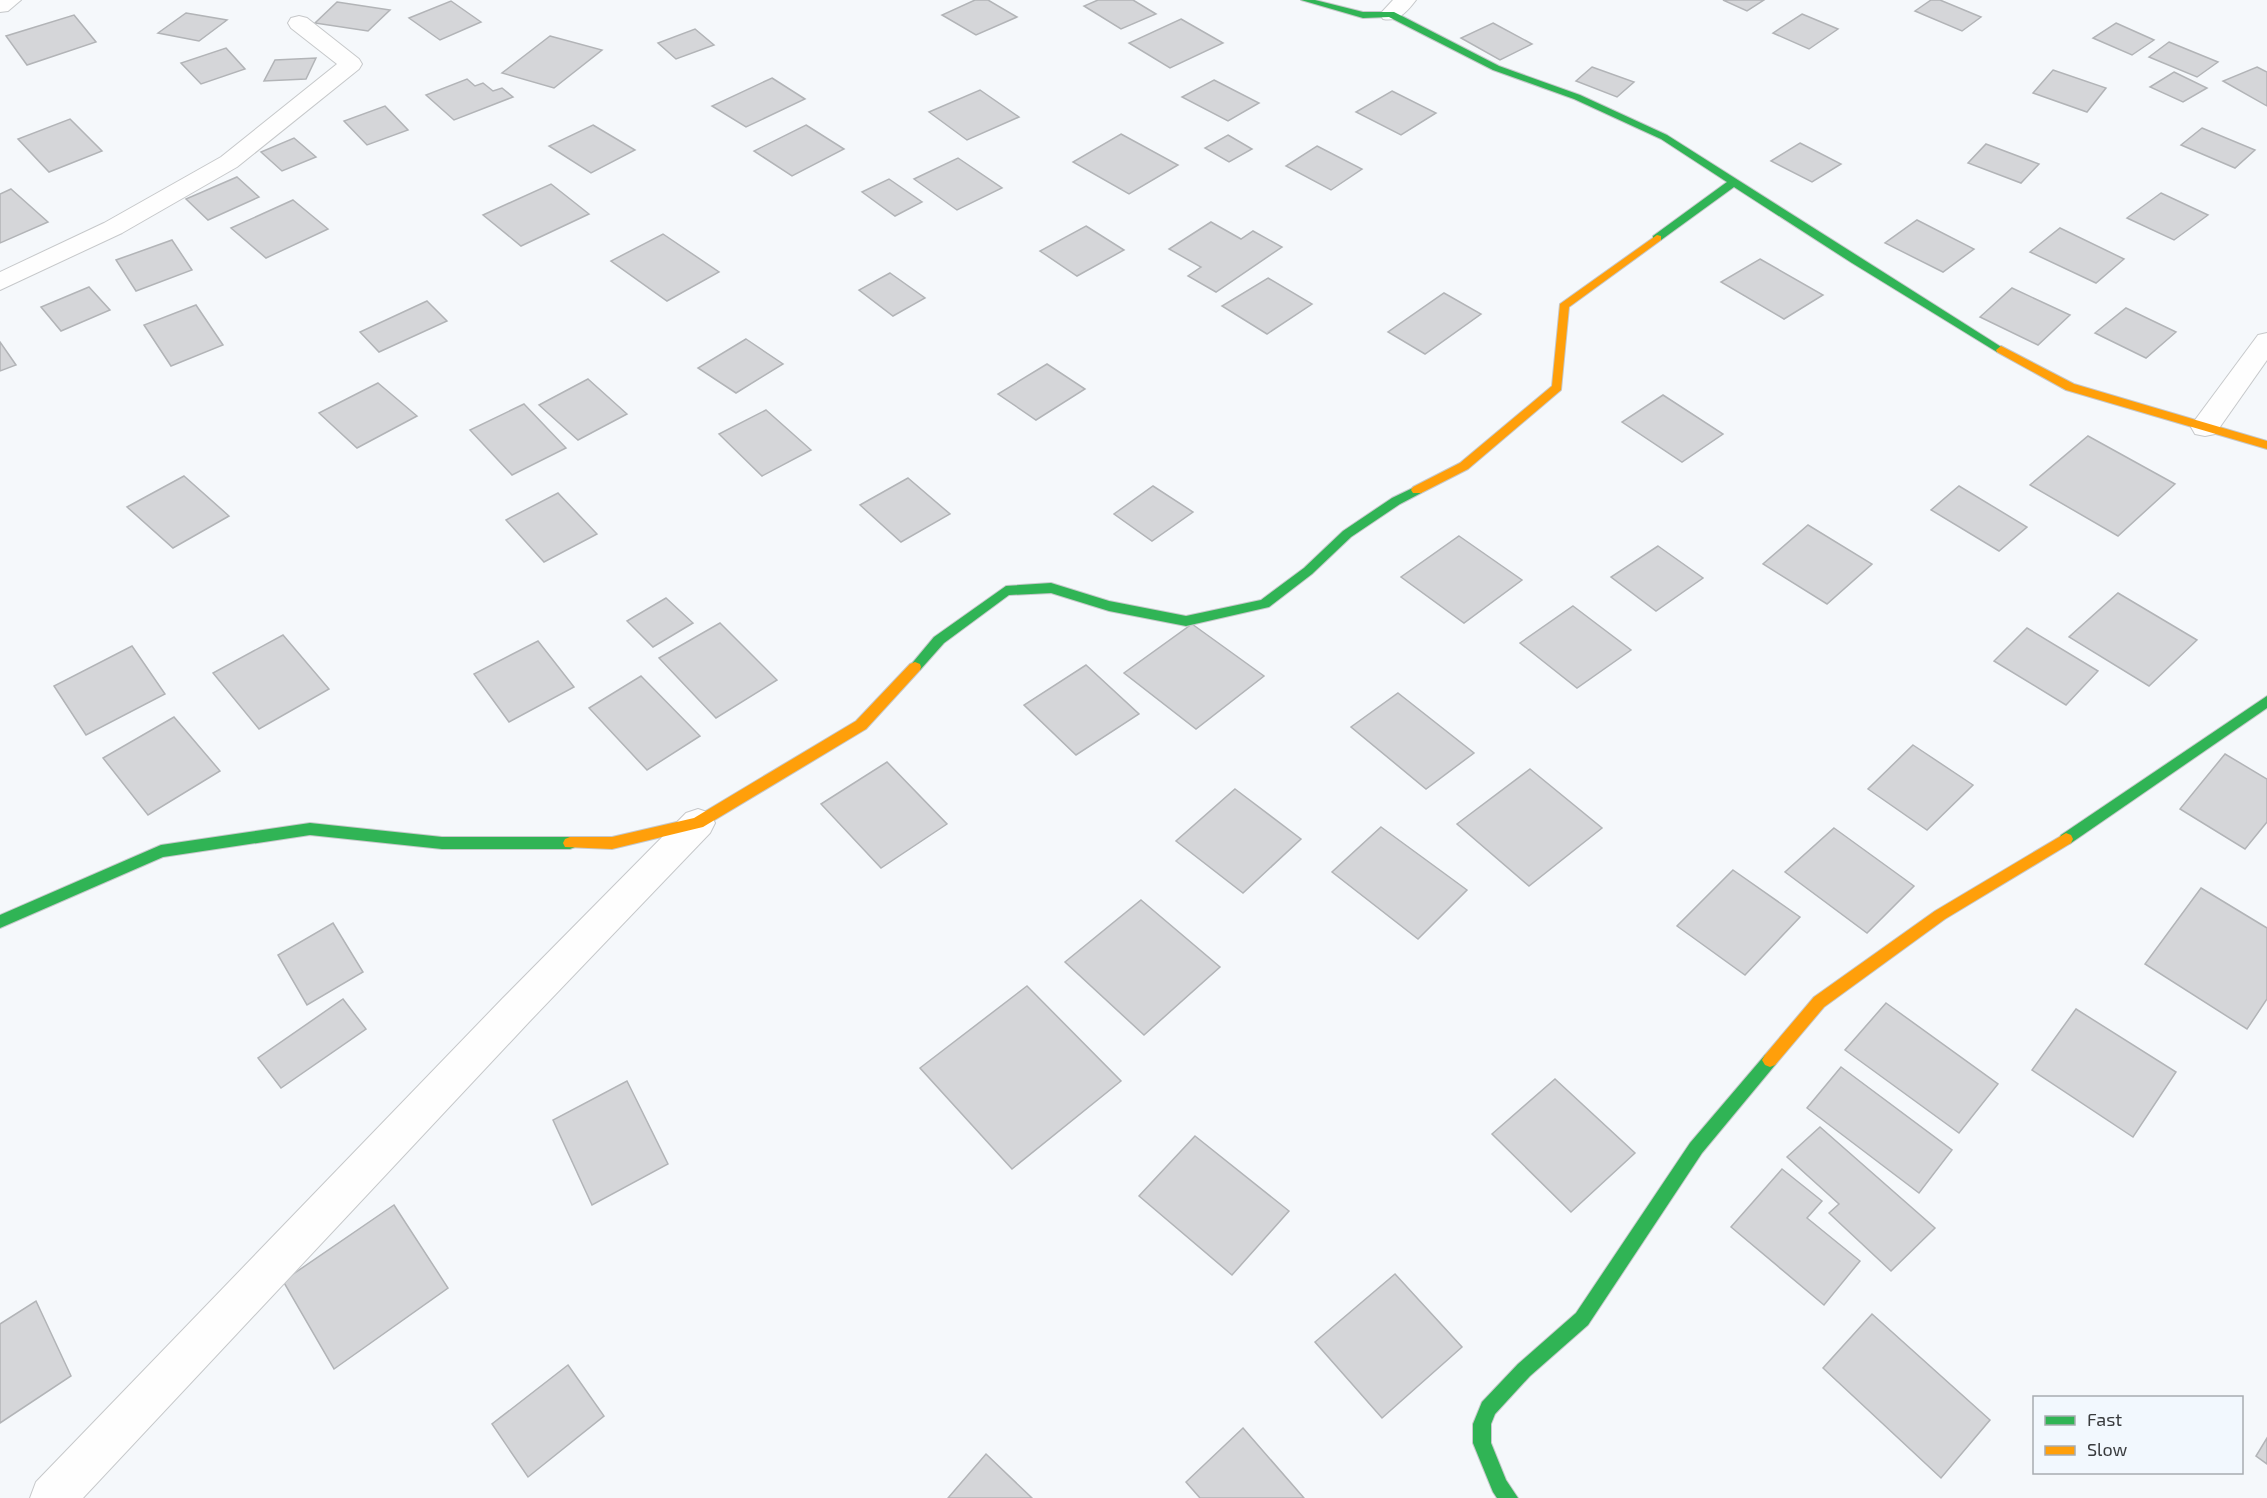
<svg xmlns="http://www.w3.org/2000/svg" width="2267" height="1498" font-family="'Exo 2',sans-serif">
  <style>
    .building { fill: #d5d6d9; stroke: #b2b4b7; stroke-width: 1.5 }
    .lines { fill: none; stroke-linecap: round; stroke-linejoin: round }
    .street-casing { stroke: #c6c8ca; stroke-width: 2 }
    .fast-casing { stroke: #c6c8ca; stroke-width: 2 }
    .slow-casing { stroke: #c6c8ca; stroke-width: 2 }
    .street { fill: #fefefe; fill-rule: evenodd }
    .fast { fill: #30b455; fill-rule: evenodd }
    .slow { fill: #ff9f0a; fill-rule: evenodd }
  </style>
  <rect width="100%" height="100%" fill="#f5f8fb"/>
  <g class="building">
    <polygon points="975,0 988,0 1017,17 976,35 942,15"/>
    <polygon points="1098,0 1133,0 1156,14 1121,29 1084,6"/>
    <polygon points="1723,0 1764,0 1747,11"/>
    <polygon points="1931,0 1940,0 1981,17 1962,31 1915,11"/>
    <polygon points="451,1 481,22 440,40 409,18"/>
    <polygon points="337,2 390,10 368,31 315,23"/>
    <polygon points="186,13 227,20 199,41 158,33"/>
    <polygon points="1802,14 1838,29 1809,49 1773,33"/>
    <polygon points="74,15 96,42 27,65 6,36"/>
    <polygon points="1181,19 1223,43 1170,68 1129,43"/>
    <polygon points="1493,23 1532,44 1500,60 1461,38"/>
    <polygon points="2116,23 2154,40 2132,55 2093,38"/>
    <polygon points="695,29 714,45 676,59 658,43"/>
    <polygon points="550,36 602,50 554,88 502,73"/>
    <polygon points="2169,42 2218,62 2197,77 2149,57"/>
    <polygon points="226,48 245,69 201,84 181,63"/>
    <polygon points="316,58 306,79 264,81 275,60"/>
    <polygon points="1592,67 1634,82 1617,97 1576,81"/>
    <polygon points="2257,67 2267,72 2267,106 2223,81"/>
    <polygon points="2053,70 2106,88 2087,112 2033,93"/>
    <polygon points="2174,72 2207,88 2183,102 2150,87"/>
    <polygon points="772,78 805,99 746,127 712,106"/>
    <polygon points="467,79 475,86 483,83 493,91 502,88 513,97 454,120 426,95"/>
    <polygon points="1214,80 1259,103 1228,121 1182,97"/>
    <polygon points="980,90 1019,117 967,140 929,112"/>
    <polygon points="1392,91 1436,113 1401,135 1356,112"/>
    <polygon points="385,106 408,130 367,145 344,121"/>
    <polygon points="70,119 102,151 49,172 18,139"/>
    <polygon points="593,125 635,150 591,173 549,146"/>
    <polygon points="806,125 844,149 792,176 754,151"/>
    <polygon points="2202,128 2255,150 2235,168 2181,145"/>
    <polygon points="1121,134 1178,165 1129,194 1073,162"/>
    <polygon points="1228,135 1252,149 1229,162 1205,148"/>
    <polygon points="294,138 316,157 282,171 261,152"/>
    <polygon points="1800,143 1841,164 1812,182 1771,161"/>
    <polygon points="1986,144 2039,164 2021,183 1968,163"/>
    <polygon points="1317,146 1362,169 1331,190 1286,166"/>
    <polygon points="958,158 1002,188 957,210 914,179"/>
    <polygon points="237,177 259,197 208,220 186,199"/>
    <polygon points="889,179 922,202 895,216 862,192"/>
    <polygon points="551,184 589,214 521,246 483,215"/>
    <polygon points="11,189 48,222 0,243 0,194"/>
    <polygon points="2161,193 2208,215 2174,240 2127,218"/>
    <polygon points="293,200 328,229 266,258 231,228"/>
    <polygon points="1917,220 1974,249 1943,272 1885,243"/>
    <polygon points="1211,222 1241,239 1253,231 1282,247 1216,292 1188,276 1201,267 1169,249"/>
    <polygon points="1086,226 1124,250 1077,276 1040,251"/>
    <polygon points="2060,228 2124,259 2096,283 2030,252"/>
    <polygon points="663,234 719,272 667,301 611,261"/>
    <polygon points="172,240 192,270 136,291 116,260"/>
    <polygon points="1760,259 1823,295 1784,319 1721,282"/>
    <polygon points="890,273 925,298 893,316 859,290"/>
    <polygon points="1268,278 1312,304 1267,334 1222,306"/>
    <polygon points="89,287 110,310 61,331 41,307"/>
    <polygon points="2012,288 2070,315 2038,345 1980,317"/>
    <polygon points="1444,293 1481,314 1425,354 1388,332"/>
    <polygon points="427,301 447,321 379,352 360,332"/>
    <polygon points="196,305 223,345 171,366 144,325"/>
    <polygon points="2126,308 2176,332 2146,358 2095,333"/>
    <polygon points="746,339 783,364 736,393 698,368"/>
    <polygon points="0,342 16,365 0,371"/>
    <polygon points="1047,364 1085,389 1036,420 998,394"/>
    <polygon points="588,379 627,414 578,440 539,405"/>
    <polygon points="378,383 417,416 357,448 319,413"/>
    <polygon points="1663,395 1723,434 1682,462 1622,422"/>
    <polygon points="524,404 566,448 512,475 470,430"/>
    <polygon points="766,410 811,450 762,476 719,434"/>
    <polygon points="2088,436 2175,484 2118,536 2030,485"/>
    <polygon points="184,476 229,516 173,548 127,507"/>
    <polygon points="908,478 950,514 901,542 860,505"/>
    <polygon points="1153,486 1193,512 1152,541 1114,514"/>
    <polygon points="1959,486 2027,527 1999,551 1931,510"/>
    <polygon points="558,493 597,534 544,562 506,520"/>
    <polygon points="1808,525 1872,564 1827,604 1763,564"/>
    <polygon points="1459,536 1522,580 1464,623 1401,577"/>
    <polygon points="1658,546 1703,578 1656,611 1611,577"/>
    <polygon points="2118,593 2197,640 2149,686 2069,637"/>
    <polygon points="666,598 693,623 653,647 627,621"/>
    <polygon points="1573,606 1631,650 1577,688 1520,643"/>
    <polygon points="720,623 777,680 716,718 659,658"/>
    <polygon points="1192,624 1264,676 1196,729 1124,673"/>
    <polygon points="2027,628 2098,671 2066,705 1994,661"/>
    <polygon points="283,635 329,689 259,729 213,673"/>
    <polygon points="538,641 574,687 509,722 474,674"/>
    <polygon points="132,646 165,694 86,735 54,686"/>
    <polygon points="1086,665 1139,714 1076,755 1024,705"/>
    <polygon points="641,676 700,736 647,770 589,708"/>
    <polygon points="1398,693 1474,753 1426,789 1351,727"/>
    <polygon points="174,717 220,771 148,815 103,758"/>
    <polygon points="1913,745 1973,785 1927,830 1868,789"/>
    <polygon points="2225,754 2267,779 2267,822 2245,849 2180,809"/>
    <polygon points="887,762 947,824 881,868 821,804"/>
    <polygon points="1530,769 1602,828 1529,886 1457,824"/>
    <polygon points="1235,789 1301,839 1243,893 1176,841"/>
    <polygon points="1381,827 1467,890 1418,939 1332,872"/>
    <polygon points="1834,828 1914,886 1867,933 1785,872"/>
    <polygon points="1733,870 1800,917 1745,975 1677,926"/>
    <polygon points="2201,888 2267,928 2267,999 2247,1029 2145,964"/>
    <polygon points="1141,900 1220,967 1144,1035 1065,962"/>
    <polygon points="333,923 363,972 307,1005 278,955"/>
    <polygon points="1027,986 1121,1081 1012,1169 920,1068"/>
    <polygon points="343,999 366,1029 281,1088 258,1058"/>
    <polygon points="1886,1003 1998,1084 1959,1133 1845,1050"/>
    <polygon points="2076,1009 2176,1072 2133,1137 2032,1070"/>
    <polygon points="1841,1067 1952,1150 1919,1193 1807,1108"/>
    <polygon points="1555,1079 1635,1153 1571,1212 1492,1134"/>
    <polygon points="627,1081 668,1164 592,1205 553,1120"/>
    <polygon points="1820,1127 1935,1228 1891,1271 1829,1213 1839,1204 1787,1157"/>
    <polygon points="1195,1136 1289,1211 1232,1275 1139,1196"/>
    <polygon points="1782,1169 1822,1201 1807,1218 1860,1261 1824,1305 1731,1227"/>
    <polygon points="394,1205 448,1288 334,1369 283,1281"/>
    <polygon points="1395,1274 1462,1347 1382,1418 1315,1342"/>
    <polygon points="36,1301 71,1376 0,1423 0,1324"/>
    <polygon points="1872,1314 1990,1420 1941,1478 1823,1368"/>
    <polygon points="568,1365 604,1416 528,1477 492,1424"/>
    <polygon points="1243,1428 1304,1498 1200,1498 1186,1482"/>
    <polygon points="2267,1438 2267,1464 2256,1456"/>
    <polygon points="986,1454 1032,1498 948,1498"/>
  </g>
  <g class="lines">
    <g class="street-casing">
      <g id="street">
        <polygon points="0,0 21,0 8,11 0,12"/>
        <path d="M1393 0H1416C1407 12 1398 22 1383 19L1380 14Z"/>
        <polygon points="299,16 307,18 359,59 362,64 359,69 237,167 122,233 0,290 0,272 104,223 221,157 337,64 291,28 288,23 291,18"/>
        <polygon points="2267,333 2267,360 2215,434 2205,436 2195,434 2191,427 2195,420 2258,335"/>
        <polygon points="698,809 710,813 715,823 710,833 529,1022 83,1498 30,1498 36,1482 503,998 686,813"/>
      </g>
    </g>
    <g class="fast-casing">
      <g id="fast">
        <polygon points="1301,0 1315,0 1363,12 1394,12 1499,66 1580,95 1667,135 2006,350 2005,352 1997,352 1852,263 1734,187 1661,240 1653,240 1653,236 1727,182 1661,139 1574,99 1493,70 1389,17 1363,18"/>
        <polygon points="1417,486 1421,487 1423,490 1421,493 1400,504 1351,537 1312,574 1269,607 1186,626 1109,611 1051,593 1009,595 944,643 920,670 910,670 909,667 934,637 1006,586 1051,583 1109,601 1186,616 1261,600 1304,568 1343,531 1392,498"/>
        <polygon points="2267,696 2267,708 2071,843 2066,845 2061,843 2059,839 2061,835"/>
        <polygon points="310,823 442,837 570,837 575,839 577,843 575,847 570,849 442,849 310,835 163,857 0,928 0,915 161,845"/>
        <polygon points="1770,1053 1775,1055 1778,1060 1775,1065 1702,1153 1588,1325 1530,1376 1495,1414 1491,1424 1491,1443 1506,1480 1518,1498 1497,1498 1493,1492 1473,1443 1473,1424 1482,1402 1518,1364 1576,1313 1690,1143 1765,1055"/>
      </g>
    </g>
    <g class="slow-casing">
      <g id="slow">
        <polygon points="1657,235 1661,236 1661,240 1569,307 1561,390 1468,469 1421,493 1413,493 1411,490 1413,487 1460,463 1552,386 1560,304"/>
        <polygon points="2001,346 2074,384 2267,441 2267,449 2066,390 1997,352 1996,350"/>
        <polygon points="915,662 920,664 921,667 920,670 866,729 703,827 612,849 565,847 563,843 565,839 570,837 612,837 694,818 856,721 910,664"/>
        <polygon points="2066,833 2071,835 2073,839 2071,843 1945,919 1824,1007 1775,1065 1770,1067 1765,1065 1762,1060 1765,1055 1814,997 1935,911"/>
      </g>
    </g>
    <use href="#street" class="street"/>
    <use href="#fast" class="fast"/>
    <use href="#slow" class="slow"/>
  </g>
  <rect x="2033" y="1396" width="210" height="78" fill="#f2f8fe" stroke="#a8acb1" stroke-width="1.5"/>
  <rect x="2045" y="1416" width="30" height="9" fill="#30b455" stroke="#a8acb1" stroke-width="1.5"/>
  <text x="2087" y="1426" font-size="18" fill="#393b3e">Fast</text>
  <rect x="2045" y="1446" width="30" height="9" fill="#ff9f0a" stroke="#a8acb1" stroke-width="1.5"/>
  <text x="2087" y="1456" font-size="18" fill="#393b3e">Slow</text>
</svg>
